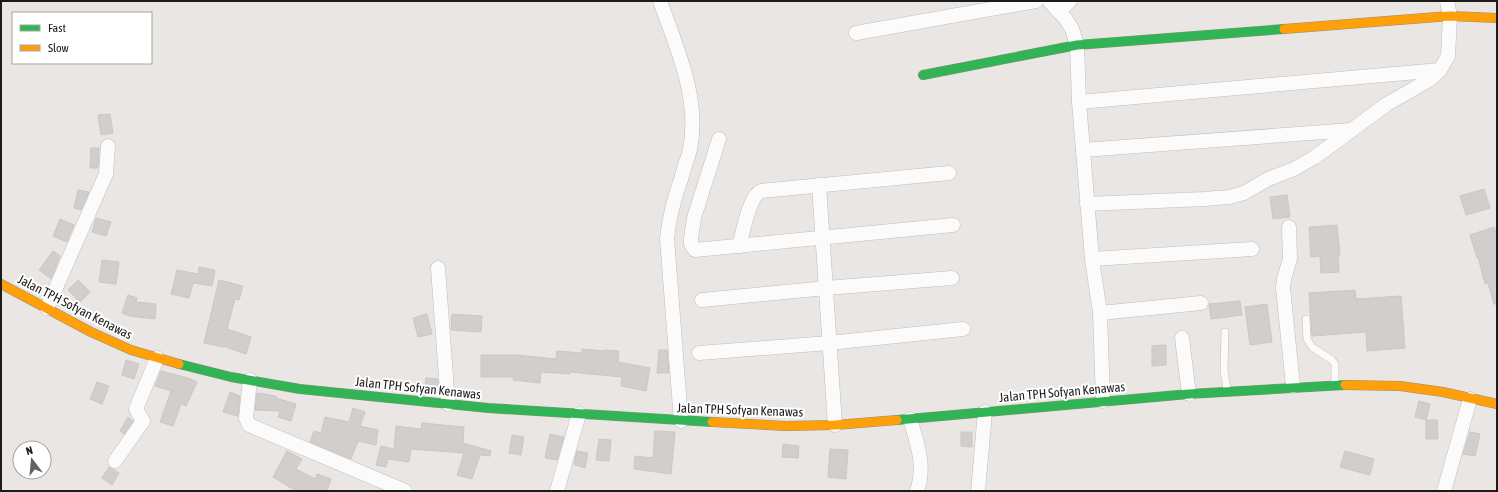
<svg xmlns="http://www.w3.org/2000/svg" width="1498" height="492" font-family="'Asap Condensed',sans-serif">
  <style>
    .building { fill: #d2cecc; stroke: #ccc7c4 }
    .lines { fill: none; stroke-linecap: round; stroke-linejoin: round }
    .lane-casing { stroke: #c0bfbe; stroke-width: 8 }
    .street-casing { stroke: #c0bfbe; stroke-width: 15 }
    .fast-casing { stroke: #93907c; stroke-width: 10 }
    .slow-casing { stroke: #93907c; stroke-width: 10 }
    .lane { stroke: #fcfbfb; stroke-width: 7 }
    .street { stroke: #fcfbfb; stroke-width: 14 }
    .fast { stroke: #30b455; stroke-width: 9 }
    .slow { stroke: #ff9f0a; stroke-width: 9 }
    .labels { text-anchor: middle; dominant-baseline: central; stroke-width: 4; stroke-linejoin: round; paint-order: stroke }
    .street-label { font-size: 13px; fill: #1b1b1b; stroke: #fff }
  </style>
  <rect width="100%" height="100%" fill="#e9e6e3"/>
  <g class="building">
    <polygon points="110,114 113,133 101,135 98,115"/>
    <polygon points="91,148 99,148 98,168 90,168"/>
    <polygon points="1484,189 1490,208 1466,215 1460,196"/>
    <polygon points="78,190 89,192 81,210 74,208"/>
    <polygon points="1287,195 1290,217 1273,219 1270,197"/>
    <polygon points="96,218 111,222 106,236 92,232"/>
    <polygon points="60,219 74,225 67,242 53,236"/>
    <polygon points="1337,225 1340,255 1338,255 1339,272 1321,273 1320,256 1311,257 1309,227"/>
    <polygon points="1494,227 1497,234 1497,304 1494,304 1488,283 1485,284 1478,257 1477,258 1470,235"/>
    <polygon points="53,251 60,256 51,279 39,270"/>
    <polygon points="102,260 119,262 116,284 99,282"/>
    <polygon points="199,267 215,270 212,286 193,283 189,298 171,294 177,270 198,274"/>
    <polygon points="78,280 90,292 80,302 68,290"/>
    <polygon points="219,280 243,286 239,300 235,299 227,329 251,337 246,354 223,346 223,347 204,343"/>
    <polygon points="1355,290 1356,299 1401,296 1405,348 1367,351 1366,332 1312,336 1309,293"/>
    <polygon points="128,295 137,298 136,302 156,304 155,319 129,316 122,313"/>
    <polygon points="1240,301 1242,315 1211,319 1209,304"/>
    <polygon points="1267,304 1272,342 1250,345 1245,307"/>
    <polygon points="427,314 432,334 418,337 413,318"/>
    <polygon points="452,314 482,316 481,332 451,330"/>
    <polygon points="1166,345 1166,365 1152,366 1152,346"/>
    <polygon points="582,349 604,351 604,350 619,351 618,362 650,368 646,391 621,386 622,377 570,372 570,374 541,372 540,383 513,380 514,377 481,377 481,355 516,355 556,359 557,351 582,353"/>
    <polygon points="659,350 667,350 669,373 657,373"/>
    <polygon points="126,360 139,364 134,379 122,375"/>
    <polygon points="161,371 188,378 197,382 186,406 181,404 173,426 160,422 171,391 155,386"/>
    <polygon points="426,378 438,379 438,390 425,388"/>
    <polygon points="97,382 109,386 102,404 90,399"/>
    <polygon points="230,392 240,396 238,416 223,412"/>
    <polygon points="257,393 276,396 276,398 296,404 291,421 278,417 280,411 255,410"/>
    <polygon points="1419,401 1430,404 1426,420 1415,417"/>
    <polygon points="353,408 365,412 360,426 378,430 376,445 358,441 351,459 310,442 314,431 321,433 325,417 349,422"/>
    <polygon points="128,417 133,421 124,434 120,431"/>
    <polygon points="1426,420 1437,420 1438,439 1426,439"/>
    <polygon points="422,423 464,427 463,443 491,451 490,456 480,455 472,479 457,475 464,453 411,449 409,462 388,459 386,467 376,465 381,446 394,449 396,426 421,429"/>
    <polygon points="655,431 675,432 671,474 634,469 635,456 653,458"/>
    <polygon points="961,432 972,432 972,447 961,446"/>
    <polygon points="1470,432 1480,434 1475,456 1463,454"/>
    <polygon points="550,434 564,437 557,460 545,458"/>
    <polygon points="512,435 524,437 521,455 509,453"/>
    <polygon points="599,439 611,440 609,461 596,460"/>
    <polygon points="783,444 799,446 798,458 782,457"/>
    <polygon points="830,449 848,450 846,479 828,477"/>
    <polygon points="287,451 302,459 296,469 316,479 317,474 331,479 327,491 296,491 273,477"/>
    <polygon points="577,451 588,453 585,468 575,465 574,464"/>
    <polygon points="1345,451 1374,459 1370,475 1340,467"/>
    <polygon points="109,467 119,473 112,485 102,478"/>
  </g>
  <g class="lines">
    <g class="lane-casing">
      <g id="lane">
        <polyline points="1306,319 1307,339 1312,347 1332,360 1335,364 1335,385"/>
        <polyline points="1225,332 1224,370 1227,390"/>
      </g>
    </g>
    <g class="street-casing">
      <g id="street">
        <path d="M660 1C677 49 700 98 690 149 688 158 684 167 682 176 675 196 669 217 667 238L681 421"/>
        <polyline points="1049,1 1065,18 1072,29 1077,45 1079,102 1092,259 1100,313 1103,401"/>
        <polyline points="1058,11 1070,1"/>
        <polyline points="856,33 1036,1"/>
        <polyline points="1079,102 1440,70"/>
        <polyline points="719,139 694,218 691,238 691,244 695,250 953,225"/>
        <polyline points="1083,150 1351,130"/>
        <polyline points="819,185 835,425"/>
        <polyline points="1087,204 1204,199 1229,197 1244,193 1268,179 1294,169 1315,157 1387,104 1429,80 1440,70 1448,56 1450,16 1447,1"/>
        <polyline points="1289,227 1290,259 1284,279 1283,288 1293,386"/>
        <path d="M739 246C743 233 749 196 761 191L949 173"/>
        <polyline points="1092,259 1252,249"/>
        <polyline points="438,268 448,404"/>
        <polyline points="702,300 826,288 952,278"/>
        <polyline points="47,308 106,174 108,146"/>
        <polyline points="1100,313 1201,303"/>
        <polyline points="1182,338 1189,394"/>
        <polyline points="699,353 829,343 963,329"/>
        <polyline points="250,380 246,418 249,425 405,491"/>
        <path d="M910 419C917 443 926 466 917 491"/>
        <polyline points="115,461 141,424 143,421 136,409 157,358"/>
        <polyline points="557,491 579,414"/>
        <polyline points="978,491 985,412"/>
        <polyline points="1444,491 1470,399"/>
      </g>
    </g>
    <g class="fast-casing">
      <g id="fast">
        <polyline points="923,75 1077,45 1284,29"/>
        <polyline points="179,364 231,377 300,389 488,408 712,422"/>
        <polyline points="897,420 1189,394 1345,385"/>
      </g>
    </g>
    <g class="slow-casing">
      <g id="slow">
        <polyline points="1284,29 1450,16 1497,18"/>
        <polyline points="1,284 91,332 131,350 179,364"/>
        <polyline points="1345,385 1400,386 1443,392 1497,404"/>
        <polyline points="712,422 786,426 835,425 897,420"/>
      </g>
    </g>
    <use href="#lane" class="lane"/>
    <use href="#street" class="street"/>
    <use href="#fast" class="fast"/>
    <use href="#slow" class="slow"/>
  </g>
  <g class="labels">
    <g class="street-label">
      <text transform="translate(75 307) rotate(27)">Jalan TPH Sofyan Kenawas</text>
      <text transform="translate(418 388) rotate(6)">Jalan TPH Sofyan Kenawas</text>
      <text transform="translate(1062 392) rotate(-5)">Jalan TPH Sofyan Kenawas</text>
      <text transform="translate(740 410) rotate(2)">Jalan TPH Sofyan Kenawas</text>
    </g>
  </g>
  <rect width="1498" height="492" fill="none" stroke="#1b1b1b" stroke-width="4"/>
  <rect x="12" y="12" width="140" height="52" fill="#ffffff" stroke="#a4a4a4"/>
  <rect x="20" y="25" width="20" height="6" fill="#30b455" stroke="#a4a4a4"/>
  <text x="48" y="32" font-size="12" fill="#1b1b1b">Fast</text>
  <rect x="20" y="45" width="20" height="6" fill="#ff9f0a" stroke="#a4a4a4"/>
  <text x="48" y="52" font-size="12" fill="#1b1b1b">Slow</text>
  <g transform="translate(32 460) rotate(344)"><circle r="19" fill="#ffffff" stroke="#a4a4a4"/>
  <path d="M0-3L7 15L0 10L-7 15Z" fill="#636261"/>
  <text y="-6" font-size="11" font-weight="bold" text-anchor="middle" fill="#1b1b1b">N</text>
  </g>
</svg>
